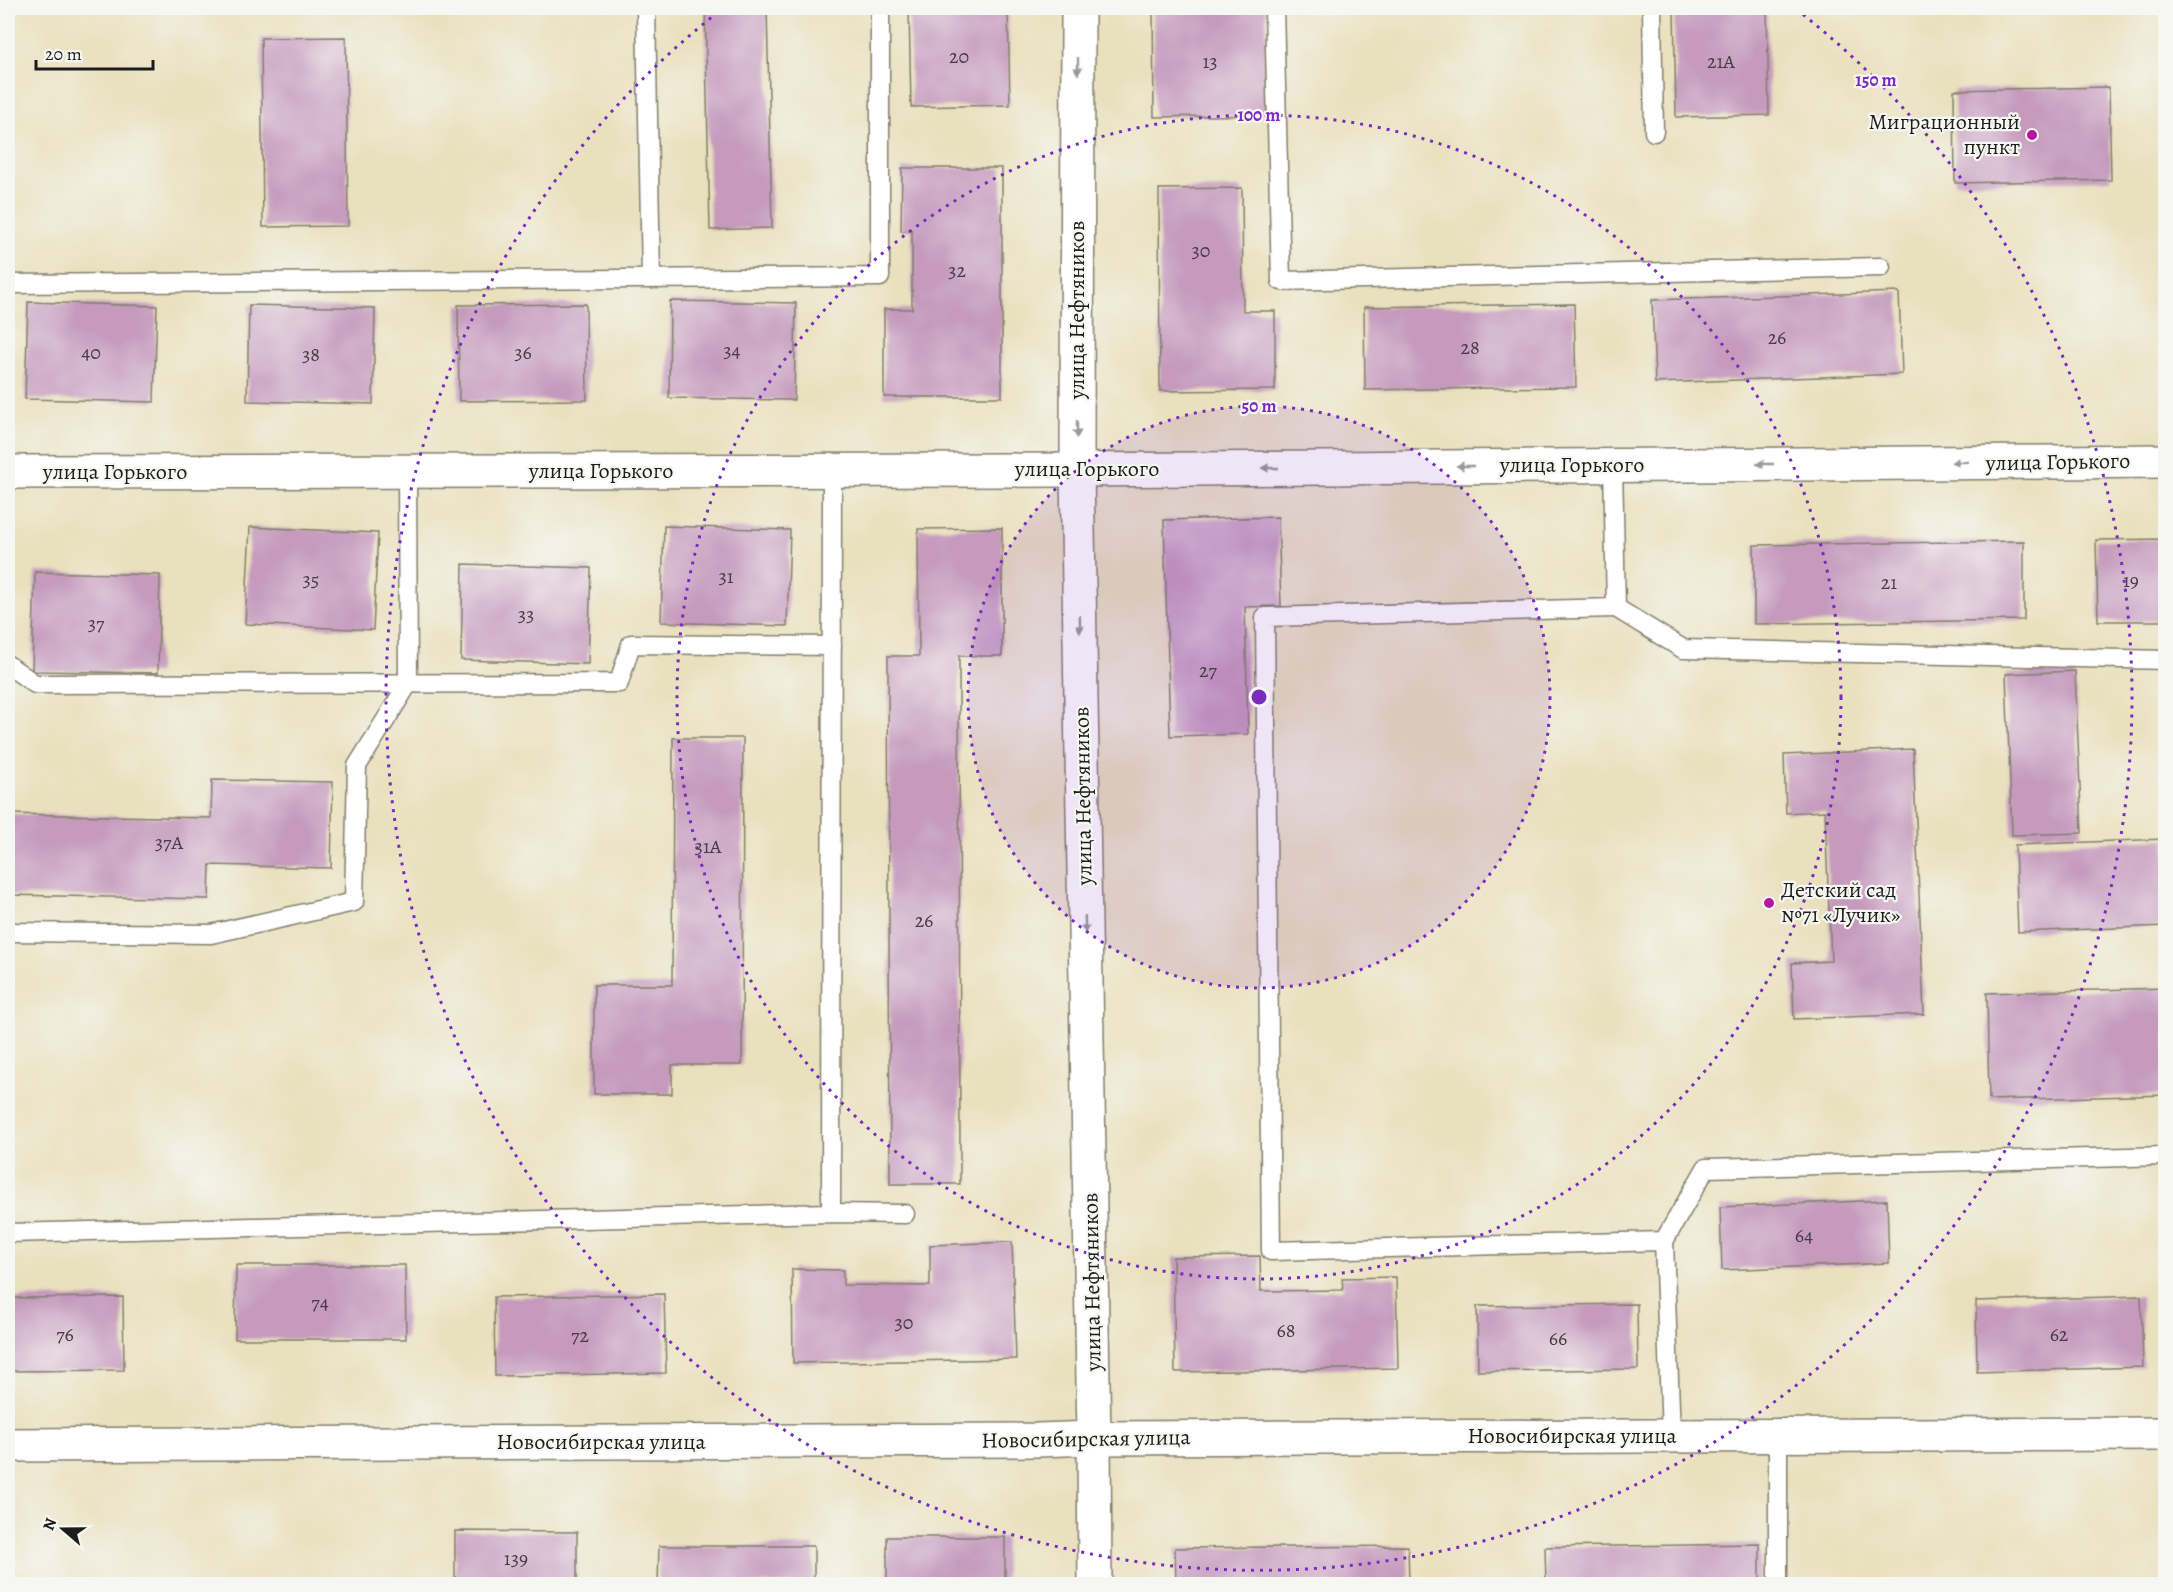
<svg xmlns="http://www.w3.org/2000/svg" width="2173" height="1592" font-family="Alegreya,serif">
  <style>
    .building { fill: #c59abd }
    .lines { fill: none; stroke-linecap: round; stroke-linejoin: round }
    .service-casing { stroke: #827e6c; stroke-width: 21 }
    .minor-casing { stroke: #827e6c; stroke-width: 36 }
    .secondary-casing { stroke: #827e6c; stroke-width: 36 }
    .service { stroke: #fff; stroke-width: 18 }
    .minor { stroke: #fff; stroke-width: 33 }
    .secondary { stroke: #fff; stroke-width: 33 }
    .oneway { fill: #999 }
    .ring { fill: none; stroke: #7b2cbf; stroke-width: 3; stroke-dasharray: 3 6 }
    .poi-dot { fill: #b5179e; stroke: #f6f6f2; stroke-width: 2 }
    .labels { text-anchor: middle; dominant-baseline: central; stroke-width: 4.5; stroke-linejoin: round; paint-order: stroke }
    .number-label { font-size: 20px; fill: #463c44 }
    .poi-label { font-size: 22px; fill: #1c1c1c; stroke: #f6f6f2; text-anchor: end }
    .street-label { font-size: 22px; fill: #1c1c1c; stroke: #f6f6f2 }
    .centre { fill: #7b2cbf; stroke: #f6f6f2; stroke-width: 3 }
    .ring-label { font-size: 18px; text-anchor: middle; font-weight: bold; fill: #7b2cbf; stroke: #f6f6f2; stroke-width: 4.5; stroke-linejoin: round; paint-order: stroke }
  </style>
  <rect width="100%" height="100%" fill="#f6f6f2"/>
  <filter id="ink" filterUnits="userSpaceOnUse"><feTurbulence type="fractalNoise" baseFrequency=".0167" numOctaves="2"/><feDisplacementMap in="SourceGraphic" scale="12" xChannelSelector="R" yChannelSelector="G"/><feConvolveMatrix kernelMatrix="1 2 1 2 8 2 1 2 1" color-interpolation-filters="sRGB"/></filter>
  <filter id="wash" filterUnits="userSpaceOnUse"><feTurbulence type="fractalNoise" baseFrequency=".008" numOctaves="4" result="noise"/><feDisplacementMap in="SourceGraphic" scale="24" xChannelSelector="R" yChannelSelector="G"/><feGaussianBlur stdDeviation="1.35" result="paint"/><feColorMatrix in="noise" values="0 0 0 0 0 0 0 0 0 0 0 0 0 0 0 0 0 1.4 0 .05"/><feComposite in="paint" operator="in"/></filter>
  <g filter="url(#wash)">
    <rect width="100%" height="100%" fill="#e9e0bd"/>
    <g id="blocks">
      <g class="building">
        <polygon points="705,8 767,8 772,228 710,230"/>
        <polygon points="909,8 1008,8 1010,105 911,107"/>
        <polygon points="1153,8 1266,8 1267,115 1154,117"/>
        <polygon points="1674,8 1767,8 1769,115 1676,117"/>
        <polygon points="346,37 348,226 263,227 261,38"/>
        <polygon points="2109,87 2111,180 1955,183 1954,90"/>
        <polygon points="902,168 1002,168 1002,397 884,397 884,309 912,309 912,230 901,231"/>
        <polygon points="1242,188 1243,311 1275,311 1275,390 1160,391 1159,189"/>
        <polygon points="1899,292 1902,374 1655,383 1652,300"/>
        <polygon points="670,301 796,303 794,400 669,398"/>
        <polygon points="28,302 157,306 154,402 25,399"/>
        <polygon points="586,304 587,400 459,401 458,305"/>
        <polygon points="1574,304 1576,387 1365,390 1364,307"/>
        <polygon points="249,305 375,308 373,404 247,401"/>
        <polygon points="1278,517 1281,606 1245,607 1248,734 1170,736 1164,520"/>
        <polygon points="664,526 790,530 787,626 661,622"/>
        <polygon points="250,527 378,533 373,630 245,624"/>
        <polygon points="1002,528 1002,656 959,656 960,1184 890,1184 888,656 919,656 918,529"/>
        <polygon points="2166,539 2166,621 2098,621 2096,540"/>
        <polygon points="2024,541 2024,620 1754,624 1754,545"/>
        <polygon points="463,564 591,568 588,664 461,660"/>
        <polygon points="35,572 160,575 158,673 32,671"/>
        <polygon points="2075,671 2082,833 2012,835 2006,674"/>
        <polygon points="673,738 743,738 742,1065 672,1065 672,1094 594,1094 594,985 672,985"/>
        <polygon points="1913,749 1924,1014 1794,1019 1792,963 1831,961 1825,811 1786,813 1784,755"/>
        <polygon points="212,780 333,782 331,868 210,865 209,899 8,895 8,814 211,818"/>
        <polygon points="2166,839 2166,926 2018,932 2015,845"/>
        <polygon points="2166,988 2166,1095 1989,1100 1987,993"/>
        <polygon points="1887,1200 1889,1263 1722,1270 1720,1207"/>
        <polygon points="1012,1242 1016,1359 793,1363 792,1269 843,1270 843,1285 930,1286 930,1245"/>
        <polygon points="1260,1256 1261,1291 1343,1290 1342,1278 1396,1277 1398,1368 1175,1372 1173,1257"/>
        <polygon points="236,1265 405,1265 406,1339 235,1339"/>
        <polygon points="664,1294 666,1373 495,1376 494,1297"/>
        <polygon points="2141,1296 2143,1367 1977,1372 1976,1301"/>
        <polygon points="123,1297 124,1370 8,1371 8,1298"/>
        <polygon points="1637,1304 1638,1369 1478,1371 1477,1306"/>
        <polygon points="455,1531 577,1532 577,1584 455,1584"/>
        <rect x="887" y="1537" width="118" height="47"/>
        <polygon points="1760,1544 1760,1584 1546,1584 1545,1547"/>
        <polygon points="659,1546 814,1546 814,1584 658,1584"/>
        <polygon points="1408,1546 1409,1584 1176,1584 1175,1548"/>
      </g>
    </g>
  </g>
  <g filter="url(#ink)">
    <use href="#blocks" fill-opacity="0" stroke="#827e6c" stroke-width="1.5"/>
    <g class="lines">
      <g class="service-casing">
        <g id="service">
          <polyline points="646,8 651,279"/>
          <polyline points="1274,8 1281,281 1881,267"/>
          <polyline points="1652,8 1654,132"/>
          <polyline points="8,284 880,277 880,8"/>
          <polyline points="1613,465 1616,608 1265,617 1271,1251 1664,1241 1706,1168 2166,1156"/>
          <polyline points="1616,608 1683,649 2166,660"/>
          <polyline points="8,665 35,684 619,683 631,644 832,646"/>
          <polyline points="8,932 211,934 354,902 357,766 408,684 407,471"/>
          <polyline points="831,1213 832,470"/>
          <polyline points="8,1233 831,1213 905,1214"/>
          <polyline points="1664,1241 1671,1436"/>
          <polyline points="1778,1435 1778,1584"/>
        </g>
      </g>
      <g class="minor-casing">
        <g id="minor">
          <polyline points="8,472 1077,470 2166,461"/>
          <polyline points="1094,1438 1095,1584"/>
        </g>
      </g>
      <g class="secondary-casing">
        <g id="secondary">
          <polyline points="1078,8 1077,470 1094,1438"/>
          <polyline points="8,1445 1037,1440 1094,1438 2166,1434"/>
        </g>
      </g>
      <use href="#service" class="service"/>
      <use href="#minor" class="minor"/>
      <use href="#secondary" class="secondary"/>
    </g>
    <defs><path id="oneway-solid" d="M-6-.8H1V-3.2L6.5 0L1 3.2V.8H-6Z" transform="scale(1.5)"/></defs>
    <g class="oneway">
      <use href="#oneway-solid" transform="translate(1078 66) rotate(90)"/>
      <use href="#oneway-solid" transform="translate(1077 429) rotate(90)"/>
      <use href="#oneway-solid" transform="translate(1960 462) rotate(179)"/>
      <use href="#oneway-solid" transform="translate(1765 464) rotate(180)"/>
      <use href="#oneway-solid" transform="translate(1465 466) rotate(180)"/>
      <use href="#oneway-solid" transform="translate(1270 468) rotate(180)"/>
      <use href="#oneway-solid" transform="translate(1080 624) rotate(89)"/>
      <use href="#oneway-solid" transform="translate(1085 924) rotate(89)"/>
    </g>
  </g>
  <circle cx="1259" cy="697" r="291" fill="#7b2cbf" fill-opacity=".12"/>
  <g class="ring">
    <circle cx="1259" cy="697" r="291"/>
    <circle cx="1259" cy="697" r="582"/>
    <path d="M1796 9A873 873 0 1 1 722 9"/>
  </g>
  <g class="poi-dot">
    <circle cx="2032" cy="135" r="6"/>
    <circle cx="1769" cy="903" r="6"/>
  </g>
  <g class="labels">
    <g class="number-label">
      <text x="959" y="56">20</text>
      <text x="1210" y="61">13</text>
      <text x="1721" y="61">21А</text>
      <text x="1201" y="250">30</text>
      <text x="957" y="270">32</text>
      <text x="1777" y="337">26</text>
      <text x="1470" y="347">28</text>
      <text x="732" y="350">34</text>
      <text x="91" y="352">40</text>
      <text x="523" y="352">36</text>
      <text x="311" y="354">38</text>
      <text x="726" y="576">31</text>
      <text x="311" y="579">35</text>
      <text x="2131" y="580">19</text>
      <text x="1889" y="582">21</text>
      <text x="526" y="614">33</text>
      <text x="96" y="623">37</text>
      <text x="1208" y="670">27</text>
      <text x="169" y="842">37А</text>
      <text x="708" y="846">31А</text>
      <text x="924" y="920">26</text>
      <text x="1804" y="1235">64</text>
      <text x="320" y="1302">74</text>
      <text x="904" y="1322">30</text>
      <text x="1286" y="1330">68</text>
      <text x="65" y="1334">76</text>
      <text x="2059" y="1334">62</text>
      <text x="580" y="1335">72</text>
      <text x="1558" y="1338">66</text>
      <text x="516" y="1558">139</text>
    </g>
    <g class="poi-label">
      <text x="2020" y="122">Миграционный<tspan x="2020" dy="25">пункт</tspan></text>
      <text x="1781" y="890" text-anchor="start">Детский сад<tspan x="1781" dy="25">№71 «Лучик»</tspan></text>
    </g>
    <g class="street-label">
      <text transform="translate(1077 310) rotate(-90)">улица Нефтяников</text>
      <text transform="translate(2058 462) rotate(-1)">улица Горького</text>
      <text x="1572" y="465">улица Горького</text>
      <text x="1087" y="469">улица Горького</text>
      <text x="601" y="471">улица Горького</text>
      <text x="115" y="472">улица Горького</text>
      <text transform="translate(1083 796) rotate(-91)">улица Нефтяников</text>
      <text transform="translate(1092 1282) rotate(-91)">улица Нефтяников</text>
      <text x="1572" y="1436">Новосибирская улица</text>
      <text transform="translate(1086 1439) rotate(-1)">Новосибирская улица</text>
      <text x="601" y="1442">Новосибирская улица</text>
    </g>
  </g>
  <circle cx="1259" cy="697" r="9" class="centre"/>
  <g class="ring-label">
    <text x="1876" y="86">150 m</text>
    <text x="1259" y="121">100 m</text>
    <text x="1259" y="412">50 m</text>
  </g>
  <rect width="2173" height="1592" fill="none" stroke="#f6f6f2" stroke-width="30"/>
  <g transform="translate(63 1529) rotate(290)" stroke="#f6f6f2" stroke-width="4.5" paint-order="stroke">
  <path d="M0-4.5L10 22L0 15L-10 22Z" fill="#1c1c1c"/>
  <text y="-9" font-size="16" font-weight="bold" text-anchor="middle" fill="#1c1c1c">N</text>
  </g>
  <path d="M36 60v9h117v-9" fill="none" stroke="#1c1c1c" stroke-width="3"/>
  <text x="45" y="60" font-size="18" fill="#1c1c1c" stroke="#f6f6f2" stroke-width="4.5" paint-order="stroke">20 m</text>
</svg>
